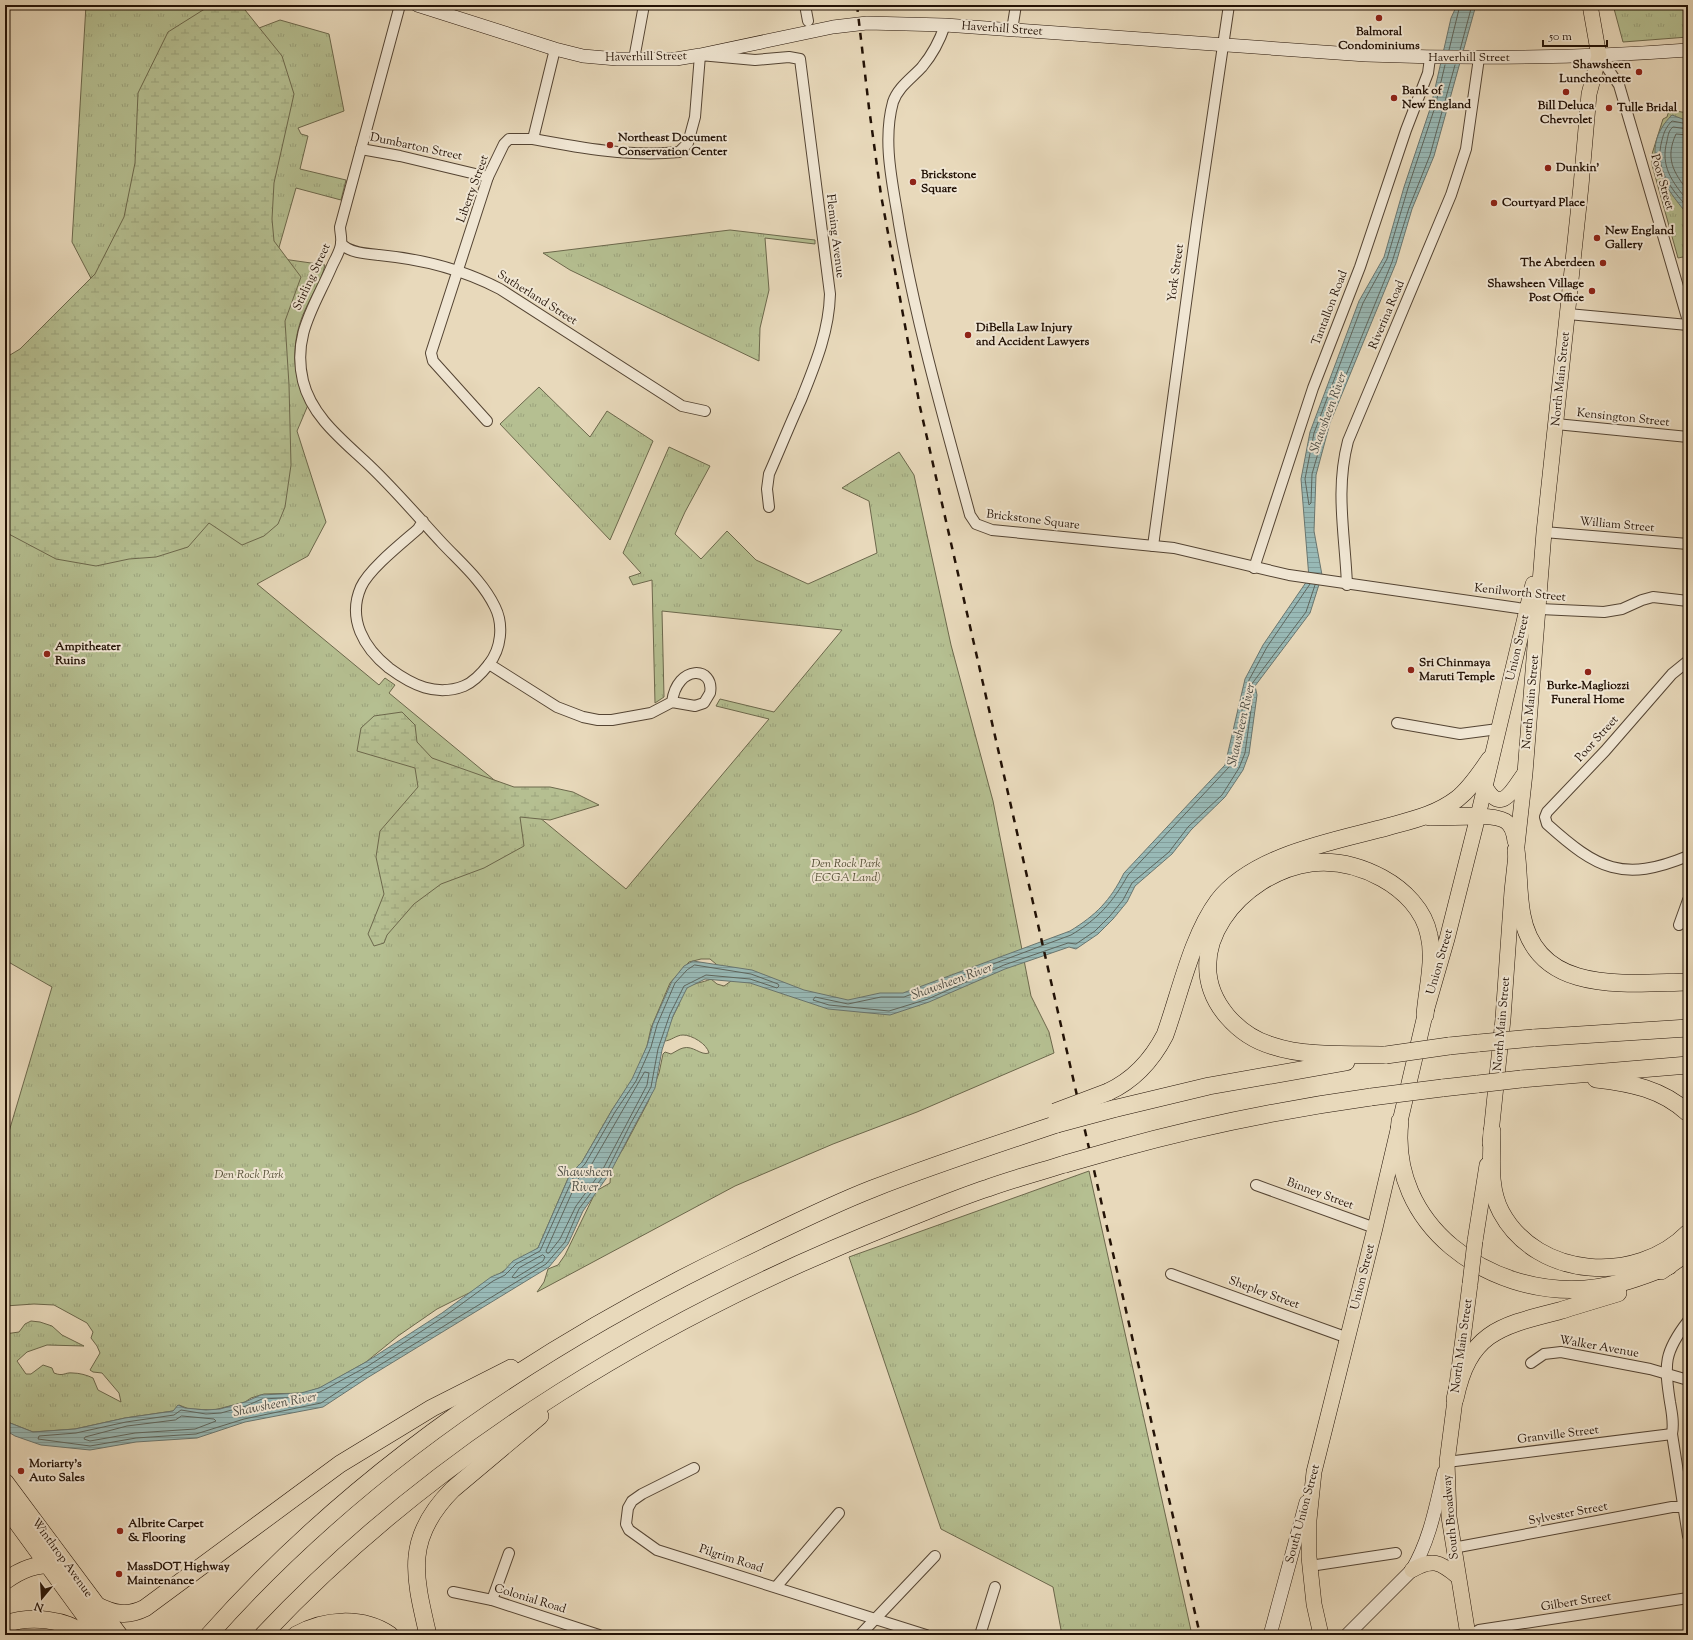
<svg xmlns="http://www.w3.org/2000/svg" width="1693" height="1640" font-family="'Sorts Mill Goudy',serif">
  <style>
    .grass { fill: url(#grass-tufts); stroke: #6c684c }
    .wetland { fill: url(#wetland-marsh); stroke: #6c684c }
    .water { fill: url(#water-rules); stroke: #697670 }
    .lines { fill: none; stroke-linecap: round; stroke-linejoin: round }
    .shore { stroke: #5e665e; stroke-width: 1 }
    .street-casing { stroke: #544433; stroke-width: 12 }
    .secondary-casing { stroke: #231206; stroke-width: 14 }
    .primary-casing { stroke: #231206; stroke-width: 16 }
    .highway-casing { stroke: #231206; stroke-width: 18 }
    .street { stroke: #f0e6d3; stroke-width: 10 }
    .secondary { stroke: #f0e6d3; stroke-width: 13 }
    .primary { stroke: #e8d9bb; stroke-width: 15 }
    .highway { stroke: #e8d9bb; stroke-width: 17 }
    .rail { stroke: #231206; stroke-width: 2.5; stroke-dasharray: 7 7; stroke-linecap: butt }
    .primary-bridge-casing { stroke: #231206; stroke-width: 16; stroke-linecap: butt }
    .highway-bridge-casing { stroke: #231206; stroke-width: 18; stroke-linecap: butt }
    .primary-bridge { stroke: #e8d9bb; stroke-width: 15 }
    .highway-bridge { stroke: #e8d9bb; stroke-width: 17 }
    .poi-dot { fill: #8f2418; stroke: #f0e6d3; stroke-width: 1.5 }
    .labels { text-anchor: middle; dominant-baseline: central; stroke-width: 4; stroke-linejoin: round; paint-order: stroke }
    .street-label { font-size: 12px; fill: #231206; stroke: #f0e6d3 }
    .poi-label { font-size: 12px; font-weight: bold; fill: #231206; stroke: #f0e6d3; text-anchor: start }
    .park-label { font-size: 12px; font-style: italic; fill: #564f37; stroke: #f0e6d3 }
    .water-label { font-size: 13px; font-style: italic; fill: #4c4c44; stroke: #f0e6d3 }
  </style>
  <defs>
    <pattern id="grass-tufts" width="24" height="20" patternUnits="userSpaceOnUse"><rect width="24" height="20" fill="#b5bf91"/><path d="M3 7l-1-3M5 7V3M7 7l1-3M15 17l-1-3M17 17v-4M19 17l1-3" fill="none" stroke="#9ba37c"/></pattern>
    <pattern id="wetland-marsh" width="20" height="14" patternUnits="userSpaceOnUse"><rect width="20" height="14" fill="#b5bf91"/><path d="M1 5h8M5 5V1M11 12h8M15 12V8" fill="none" stroke="#9ba37c"/></pattern>
    <pattern id="water-rules" width="6" height="5" patternUnits="userSpaceOnUse"><rect width="6" height="5" fill="#98b9b6"/><path d="M0 2.5h6" fill="none" stroke="#839e9b"/></pattern>
  </defs>
  <rect width="100%" height="100%" fill="#e8d9bb"/>
  <filter id="stains"><feTurbulence type="fractalNoise" baseFrequency=".005" numOctaves="4"/><feColorMatrix values="0 0 0 0 .2 0 0 0 0 .09 0 0 0 0 .02 0 0 0 .5 -.17"/></filter>
  <radialGradient id="worn" r=".72"><stop offset=".6" stop-color="#630" stop-opacity="0"/><stop offset="1" stop-color="#630" stop-opacity=".3"/></radialGradient>
  <g class="grass">
    <path d="M86 5H201L259 28 280 20 329 34 344 111 298 128 301 134 308 136 300 169 346 180 341 200 296 188 276 258 325 265C321 282 312 294 305 310 291 341 291 375 308 405L297 431 326 522 308 556 257 584 379 685 385 678 395 685 389 693 626 889 769 719 716 706 720 699 774 712 842 630 662 611 664 697 655 703 652 580 633 585 629 577 641 573 623 553 669 447 710 466 685 512 675 534 701 559 727 531 756 560 808 584 877 553 869 501 842 488 899 452 914 475 951 645 993 801 1031 996 1049 1032 1054 1053 917 1112 833 1144 735 1186 537 1292 544 1282 548 1269 558 1265 565 1255 596 1191 610 1183 611 1167 623 1149 648 1102 659 1073 663 1054 665 1052 671 1054C675 1052 679 1049 683 1048 693 1045 701 1056 709 1053 707 1044 692 1035 683 1035 676 1035 671 1041 664 1041L665 1033 679 1004 684 988C693 983 702 983 711 979L717 984 724 986 734 979 710 959H701L689 962 670 983 651 1028 647 1046 635 1076 612 1110 582 1162 570 1174 538 1248 475 1290 437 1309 398 1336 366 1362 322 1387 304 1393 264 1394 251 1398 245 1402 214 1410 189 1409 179 1405 173 1411 125 1418 75 1429 33 1432 5 1421V1334L19 1332 25 1324 31 1321 40 1322 52 1326 62 1335 84 1346 47 1345 27 1352 17 1361 26 1374H31L43 1365 52 1368 54 1373C64 1377 64 1372 73 1373 79 1373 87 1375 93 1378L98 1390 121 1402 119 1393 102 1373 93 1372 90 1370 100 1353 97 1346 91 1338 93 1332 87 1323 54 1305 34 1304 5 1306V1145L52 987 5 960V524L141 374 72 242Z"/>
    <polygon points="1613,5 1686,5 1688,37 1623,42"/>
    <polygon points="1669,110 1688,113 1688,256 1678,258 1652,165 1652,154 1663,119 1667,117"/>
    <polygon points="730,230 815,240 815,244 765,238 769,290 760,328 759,361 570,270 543,253"/>
    <polygon points="539,387 590,437 607,411 653,441 610,540 500,424"/>
    <polygon points="1089,1171 1192,1635 1062,1635 1053,1587 941,1529 849,1257"/>
  </g>
  <g class="wetland">
    <polygon points="211,5 241,5 282,56 294,94 274,183 272,219 274,241 301,277 285,321 289,385 291,465 285,507 278,524 264,536 242,545 209,523 188,547 156,557 129,559 96,566 56,559 5,532 5,358 20,349 95,274 124,217 135,163 138,93 168,32"/>
    <polygon points="402,712 415,725 417,742 432,758 514,787 550,787 573,792 599,805 550,820 520,817 524,846 484,868 441,884 414,904 387,935 384,943 374,946 368,934 384,894 376,857 380,831 418,787 415,768 357,751 361,728 374,716"/>
  </g>
  <g class="water">
    <path d="M1457 5H1476L1434 156 1412 209 1396 263 1330 423 1316 475 1314 531 1322 575 1310 613 1255 686 1257 695 1249 754 1243 770 1225 797 1191 830 1172 854 1135 886 1127 902 1113 919 1098 934 1076 949 1069 947 1005 969 929 1002 890 1015 828 1009 750 983 705 979 687 988 673 1016 662 1050 655 1088 635 1125 610 1173 583 1211 568 1244 549 1267 367 1378 323 1407 245 1422 197 1438 136 1442 90 1450 41 1445 15 1436 5 1430V1421L33 1432 75 1429 125 1418 173 1411 178 1405 185 1408 206 1410 220 1409 245 1402 261 1395 301 1393 319 1388 366 1362 442 1313 491 1277 503 1272 513 1261 538 1248 570 1174 582 1162 612 1110 632 1079 647 1046 653 1024 672 981 684 966 693 961 752 970 804 990 848 1000 880 993H903L1070 931C1096 915 1110 901 1124 873L1225 765 1245 679 1263 645 1309 578 1301 479 1310 432 1359 301 1384 257 1404 187 1431 106 1451 18Z"/>
    <path d="M1672 115 1688 121V215C1663 185 1637 150 1672 115Z"/>
  </g>
  <g class="lines">
    <g class="shore">
      <polyline points="1449,50 1460,5"/>
      <polyline points="1460,50 1472,5"/>
      <polyline points="1445,65 1435,107 1408,188 1387,259 1363,303 1314,433 1305,479 1309,505 1311,503 1312,474 1327,422 1392,262 1409,208 1430,155 1455,65"/>
      <path d="M1688 124 1672 121C1666 127 1664 132 1662 140 1654 169 1670 187 1688 208"/>
      <path d="M1688 129 1673 127C1669 130 1668 135 1667 141 1660 166 1672 182 1688 201"/>
      <path d="M1688 135 1676 134C1665 158 1673 172 1688 191"/>
      <path d="M1310 584 1267 647 1249 680 1229 767 1128 875C1113 902 1098 919 1071 935L904 997H881L848 1004 815 997 813 1000 829 1005 889 1011 928 999 1004 965 1068 943 1076 944 1095 931 1110 916 1123 900 1132 883 1169 852 1188 827 1222 795 1239 768 1245 753 1253 695 1251 685 1306 612 1315 585"/>
      <polygon points="695,965 751,974 778,984 779,986 777,988 750,979 706,975 684,986 670,1014 658,1049 651,1087 631,1123 607,1171 579,1209 565,1242 546,1264 365,1374 321,1403 244,1419 196,1434 136,1438 90,1446 38,1439 39,1436 76,1433 126,1422 174,1415 181,1410 206,1414 221,1413 246,1406 262,1399 301,1397 320,1392 368,1366 445,1316 493,1281 505,1275 516,1264 540,1251 574,1176 585,1164 615,1112 636,1081 651,1047 657,1025 675,983 687,970"/>
      <polygon points="645,1072 649,1073 647,1085 603,1169 576,1206 560,1239 549,1253 547,1253 546,1251 578,1179 590,1167"/>
      <polygon points="543,1255 545,1257 543,1261 515,1278 512,1277 519,1268"/>
      <polygon points="278,1403 280,1404 279,1406 257,1411 255,1409 263,1404"/>
      <polygon points="182,1416 214,1419 216,1421 195,1429 135,1433 90,1441 84,1439 85,1437 127,1426 175,1420"/>
    </g>
    <g class="street-casing">
      <g id="street">
        <path d="M400 5 340 227C340 232 342 238 341 243 341 250 335 259 332 266 315 306 292 335 303 381 312 418 345 442 371 467 396 491 419 518 443 544 462 564 483 582 495 607 504 625 501 649 489 664 482 673 474 682 464 686 436 697 412 685 389 668 364 648 347 619 361 587 369 569 402 543 418 529L423 521"/>
        <polyline points="805,5 808,21"/>
        <path d="M945 25C940 40 932 55 922 67 912 78 898 87 893 102 882 142 893 185 899 224 916 323 944 419 970 515L976 524 992 530 1174 548 1289 575 1518 608 1604 612 1622 609 1642 600 1653 597 1688 601"/>
        <polyline points="1012,30 1016,5"/>
        <polyline points="1599,56 1619,85 1688,321"/>
        <polyline points="634,59 644,5"/>
        <path d="M533 139C581 148 631 157 679 152L688 143 695 117 700 55 755 60 789 57 800 59 830 294C829 332 815 365 801 400 790 424 780 449 769 474L767 489 769 507"/>
        <polyline points="361,149 400,156 488,177"/>
        <path d="M341 243C348 253 368 254 379 255 422 259 462 269 500 289L682 406 705 411"/>
        <polyline points="1568,314 1688,325"/>
        <polyline points="487,421 433,361 431,353 488,177 504,144 509,139 533,139 555,49"/>
        <polyline points="1556,424 1688,437"/>
        <polyline points="1544,532 1688,544"/>
        <polyline points="1153,546 1197,222 1229,5"/>
        <polyline points="1254,568 1313,388 1360,267 1406,130 1428,73 1430,58"/>
        <path d="M1347 585C1345 534 1335 491 1348 441L1451 195 1466 149 1479 58"/>
        <path d="M1688 661 1672 674 1605 751 1547 812 1545 817 1547 824C1597 869 1623 883 1688 856"/>
        <path d="M489 664 557 707 583 717 598 720H612L651 713 672 702 695 706 704 703 710 693C715 666 677 664 672 702"/>
        <polyline points="1397,723 1460,734 1498,729"/>
        <polyline points="1679,925 1688,900"/>
        <polyline points="1256,1185 1375,1228"/>
        <polyline points="1171,1274 1348,1338"/>
        <path d="M1688 1321C1664 1352 1664 1364 1670 1402 1672 1413 1674 1423 1672 1434L1688 1536"/>
        <polyline points="1531,1363 1544,1354 1561,1352 1650,1369 1688,1380"/>
        <polyline points="1447,1462 1672,1434"/>
        <polyline points="694,1468 642,1494 632,1501 628,1508 626,1524 629,1530 657,1550 926,1635"/>
        <polyline points="1453,1548 1672,1507 1688,1507"/>
        <polyline points="1310,1566 1396,1553"/>
        <polyline points="776,1587 839,1513"/>
        <polyline points="453,1592 492,1600 599,1635"/>
        <polyline points="492,1600 509,1553"/>
        <polyline points="860,1635 935,1556"/>
        <polyline points="980,1635 995,1587"/>
        <polyline points="1470,1635 1479,1630 1688,1598"/>
      </g>
    </g>
    <g class="secondary-casing">
      <g id="secondary">
        <path d="M417 5 555 49 583 56 617 59H676L700 55 833 27 867 23 945 25 1366 55C1474 59 1581 58 1688 50"/>
        <polyline points="1270,1635 1306,1502"/>
        <path d="M1347 1635 1412 1570C1430 1540 1436 1505 1444 1472"/>
      </g>
    </g>
    <g class="primary-casing">
      <g id="primary">
        <path d="M1485 786C1501 815 1512 791 1524 774"/>
        <path d="M1478 816C1499 818 1512 816 1515 841"/>
        <polyline points="1490,1143 1503,1019 1512,891 1525,773 1544,532 1581,186 1589,94 1599,56 1590,5"/>
        <polyline points="1475,1241 1487,1165"/>
        <path d="M1412 1570C1432 1558 1440 1562 1457 1576"/>
        <polyline points="1321,1635 1314,1604 1309,1557 1309,1520 1314,1472 1375,1228 1425,1015 1447,939 1478,816 1533,584"/>
        <polyline points="1468,1635 1449,1517 1447,1462 1470,1284"/>
      </g>
    </g>
    <g class="highway-casing">
      <g id="highway">
        <polyline points="1430,817 1478,816"/>
        <path d="M1516 850C1519 871 1518 894 1522 915 1537 996 1627 983 1688 982"/>
        <polyline points="1533,1038 1688,1028"/>
        <polyline points="1449,1046 1479,1043"/>
        <path d="M1386 1055C1351 1054 1305 1057 1273 1046 1255 1041 1239 1030 1227 1016 1173 952 1242 872 1311 863 1336 860 1360 866 1382 878 1404 890 1424 910 1429 935 1435 960 1427 989 1425 1015"/>
        <polyline points="1521,1079 1688,1065"/>
        <path d="M1596 1079C1631 1083 1662 1089 1688 1113"/>
        <polyline points="1442,1088 1478,1084"/>
        <path d="M1108 1092C1134 1080 1152 1060 1165 1035 1180 993 1192 936 1218 901 1253 855 1335 841 1387 827 1412 820 1436 815 1457 799 1471 788 1480 773 1490 759"/>
        <polyline points="1113,1109 1209,1086 1346,1062"/>
        <path d="M1400 1121C1388 1225 1488 1296 1585 1289 1614 1287 1642 1277 1669 1266"/>
        <path d="M1492 1131C1492 1158 1488 1188 1501 1212 1537 1279 1637 1285 1688 1233"/>
        <path d="M1118 1149C1201 1126 1285 1109 1371 1097"/>
        <polyline points="1661,1271 1688,1252"/>
        <path d="M1455 1399C1469 1332 1500 1326 1559 1311 1578 1305 1598 1299 1618 1293"/>
        <polyline points="5,1482 119,1635"/>
        <polyline points="5,1506 99,1635"/>
        <path d="M5 1581C22 1569 35 1564 57 1564"/>
        <path d="M96 1605C114 1614 127 1617 145 1608L340 1464 432 1408 511 1368"/>
        <path d="M5 1624C31 1615 65 1619 87 1635"/>
        <path d="M209 1635C355 1470 541 1345 739 1250 783 1229 826 1207 872 1189 933 1165 995 1145 1057 1124"/>
        <path d="M263 1635C439 1448 666 1313 904 1220 932 1209 960 1197 988 1188 1013 1179 1039 1172 1065 1164"/>
        <path d="M296 1635C324 1619 362 1616 390 1635"/>
        <path d="M428 1635C414 1575 404 1538 453 1489L540 1416"/>
      </g>
    </g>
    <use href="#street" class="street"/>
    <use href="#secondary" class="secondary"/>
    <use href="#primary" class="primary"/>
    <use href="#highway" class="highway"/>
    <polyline class="rail" points="857,5 869,108 881,195 920,407 1200,1635"/>
    <g class="primary-bridge-casing">
      <polyline id="primary-bridge" points="1470,1284 1475,1241"/>
    </g>
    <g class="highway-bridge-casing">
      <g id="highway-bridge">
        <polyline points="1479,1043 1533,1038"/>
        <polyline points="1386,1055 1449,1046"/>
        <polyline points="1478,1084 1521,1079"/>
        <polyline points="1371,1097 1442,1088"/>
        <polyline points="1055,1112 1108,1092"/>
        <polyline points="1057,1124 1113,1109"/>
        <polyline points="1065,1164 1118,1149"/>
      </g>
    </g>
    <use href="#primary-bridge" class="primary-bridge"/>
    <use href="#highway-bridge" class="highway-bridge"/>
  </g>
  <g class="poi-dot">
    <circle cx="1379" cy="18" r="4"/>
    <circle cx="1639" cy="72" r="4"/>
    <circle cx="1566" cy="92" r="4"/>
    <circle cx="1394" cy="98" r="4"/>
    <circle cx="1609" cy="108" r="4"/>
    <circle cx="610" cy="145" r="4"/>
    <circle cx="1548" cy="168" r="4"/>
    <circle cx="913" cy="182" r="4"/>
    <circle cx="1494" cy="203" r="4"/>
    <circle cx="1597" cy="238" r="4"/>
    <circle cx="1603" cy="263" r="4"/>
    <circle cx="1592" cy="291" r="4"/>
    <circle cx="968" cy="335" r="4"/>
    <circle cx="47" cy="654" r="4"/>
    <circle cx="1411" cy="670" r="4"/>
    <circle cx="1588" cy="672" r="4"/>
    <circle cx="21" cy="1471" r="4"/>
    <circle cx="120" cy="1531" r="4"/>
    <circle cx="119" cy="1574" r="4"/>
  </g>
  <g class="labels">
    <g class="street-label">
      <text transform="translate(1002 29) rotate(4)">Haverhill Street</text>
      <text transform="translate(646 57) rotate(-1)">Haverhill Street</text>
      <text x="1469" y="58">Haverhill Street</text>
      <text transform="translate(416 147) rotate(12)">Dumbarton Street</text>
      <text transform="translate(1662 182) rotate(74)">Poor Street</text>
      <text transform="translate(473 189) rotate(-70)">Liberty Street</text>
      <text transform="translate(835 236) rotate(83)">Fleming Avenue</text>
      <text transform="translate(1176 273) rotate(-82)">York Street</text>
      <text transform="translate(312 277) rotate(-65)">Stirling Street</text>
      <text transform="translate(537 298) rotate(32)">Sutherland Street</text>
      <text transform="translate(1330 308) rotate(-69)">Tantallon Road</text>
      <text transform="translate(1387 315) rotate(-67)">Riverina Road</text>
      <text transform="translate(1561 379) rotate(-84)">North Main Street</text>
      <text transform="translate(1623 418) rotate(6)">Kensington Street</text>
      <text transform="translate(1033 520) rotate(7)">Brickstone Square</text>
      <text transform="translate(1617 525) rotate(5)">William Street</text>
      <text transform="translate(1520 593) rotate(6)">Kenilworth Street</text>
      <text transform="translate(1518 648) rotate(-77)">Union Street</text>
      <text transform="translate(1531 702) rotate(-85)">North Main Street</text>
      <text transform="translate(1597 739) rotate(-48)">Poor Street</text>
      <text transform="translate(1440 962) rotate(-74)">Union Street</text>
      <text transform="translate(1502 1024) rotate(-85)">North Main Street</text>
      <text transform="translate(1320 1194) rotate(20)">Binney Street</text>
      <text transform="translate(1363 1277) rotate(-76)">Union Street</text>
      <text transform="translate(1264 1293) rotate(20)">Shepley Street</text>
      <text transform="translate(1462 1346) rotate(-82)">North Main Street</text>
      <text transform="translate(1599 1347) rotate(10)">Walker Avenue</text>
      <text transform="translate(1558 1435) rotate(-7)">Granville Street</text>
      <text transform="translate(1303 1514) rotate(-75)">South Union Street</text>
      <text transform="translate(1568 1514) rotate(-11)">Sylvester Street</text>
      <text transform="translate(1451 1517) rotate(-95)">South Broadway</text>
      <text transform="translate(62 1558) rotate(54)">Winthrop Avenue</text>
      <text transform="translate(731 1559) rotate(18)">Pilgrim Road</text>
      <text transform="translate(530 1599) rotate(17)">Colonial Road</text>
      <text transform="translate(1576 1602) rotate(-9)">Gilbert Street</text>
    </g>
    <g class="poi-label">
      <text x="1379" y="32" text-anchor="middle">Balmoral<tspan x="1379" dy="14">Condominiums</tspan></text>
      <text x="1631" y="65" text-anchor="end">Shawsheen<tspan x="1631" dy="14">Luncheonette</tspan></text>
      <text x="1402" y="91">Bank of<tspan x="1402" dy="14">New England</tspan></text>
      <text x="1566" y="106" text-anchor="middle">Bill Deluca<tspan x="1566" dy="14">Chevrolet</tspan></text>
      <text x="1617" y="108">Tulle Bridal</text>
      <text x="618" y="138">Northeast Document<tspan x="618" dy="14">Conservation Center</tspan></text>
      <text x="1556" y="168">Dunkin'</text>
      <text x="921" y="175">Brickstone<tspan x="921" dy="14">Square</tspan></text>
      <text x="1502" y="203">Courtyard Place</text>
      <text x="1605" y="231">New England<tspan x="1605" dy="14">Gallery</tspan></text>
      <text x="1595" y="263" text-anchor="end">The Aberdeen</text>
      <text x="1584" y="284" text-anchor="end">Shawsheen Village<tspan x="1584" dy="14">Post Office</tspan></text>
      <text x="976" y="328">DiBella Law Injury<tspan x="976" dy="14">and Accident Lawyers</tspan></text>
      <text x="55" y="647">Ampitheater<tspan x="55" dy="14">Ruins</tspan></text>
      <text x="1419" y="663">Sri Chinmaya<tspan x="1419" dy="14">Maruti Temple</tspan></text>
      <text x="1588" y="686" text-anchor="middle">Burke-Magliozzi<tspan x="1588" dy="14">Funeral Home</tspan></text>
      <text x="29" y="1464">Moriarty's<tspan x="29" dy="14">Auto Sales</tspan></text>
      <text x="128" y="1524">Albrite Carpet<tspan x="128" dy="14">&amp; Flooring</tspan></text>
      <text x="127" y="1567">MassDOT Highway<tspan x="127" dy="14">Maintenance</tspan></text>
    </g>
    <g class="park-label">
      <text x="846" y="864">Den Rock Park<tspan x="846" dy="14">(ECGA Land)</tspan></text>
      <text x="249" y="1175">Den Rock Park</text>
    </g>
    <g class="water-label">
      <text transform="translate(1329 413) rotate(-70)">Shawsheen River</text>
      <text transform="translate(1242 725) rotate(-77)">Shawsheen River</text>
      <text transform="translate(952 982) rotate(-20)">Shawsheen River</text>
      <text x="585" y="1173">Shawsheen<tspan x="585" dy="15">River</tspan></text>
      <text transform="translate(275 1405) rotate(-11)">Shawsheen River</text>
    </g>
  </g>
  <rect width="1693" height="1640" fill="none" stroke="#e8d9bb" stroke-width="20"/>
  <rect x="6" y="6" width="1681" height="1628" fill="none" stroke="#231206" stroke-width="2"/>
  <rect x="10" y="10" width="1673" height="1620" fill="none" stroke="#231206"/>
  <g transform="translate(42 1598) rotate(198)" stroke="#f0e6d3" stroke-width="3" paint-order="stroke">
  <path d="M0-3L7 15L0 10L-7 15Z" fill="#231206"/>
  <text y="-6" font-size="11" font-weight="bold" text-anchor="middle" fill="#231206">N</text>
  </g>
  <path d="M1543 40v6h64v-6" fill="none" stroke="#231206" stroke-width="2"/>
  <text x="1549" y="40" font-size="12" fill="#231206" stroke="#f0e6d3" stroke-width="3" paint-order="stroke">50 m</text>
  <rect width="100%" height="100%" filter="url(#stains)"/>
  <rect width="100%" height="100%" fill="url(#worn)"/>
</svg>
